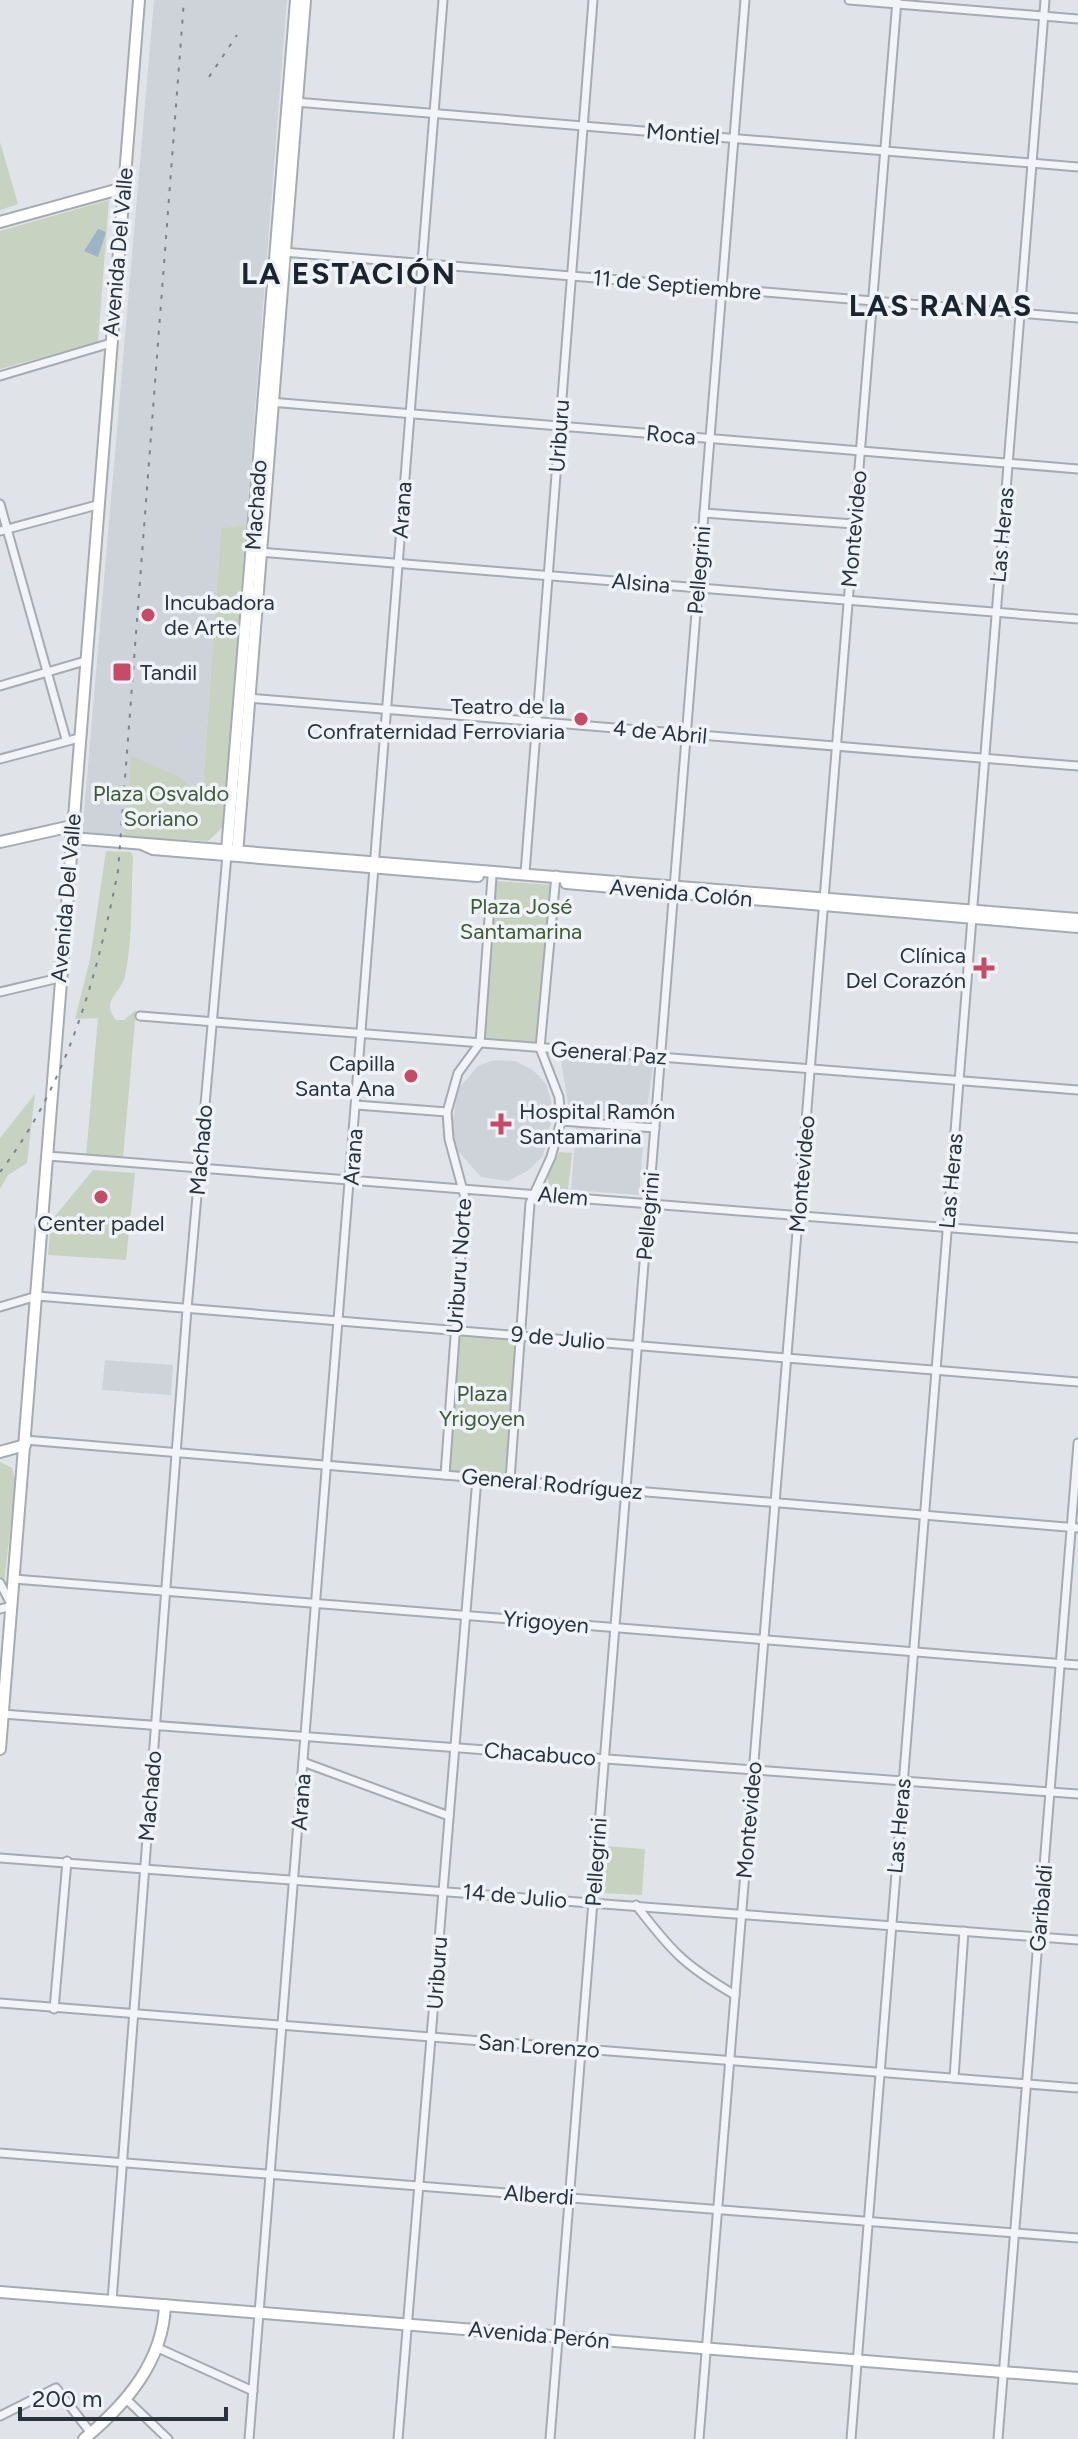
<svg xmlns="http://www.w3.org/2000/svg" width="1078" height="2439" font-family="Figtree,sans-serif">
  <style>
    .built { fill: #ced3da }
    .green { fill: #c7d2c1 }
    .water { fill: #9db4c7 }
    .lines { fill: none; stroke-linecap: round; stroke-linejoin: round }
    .street-casing { stroke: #a5abb2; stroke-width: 11 }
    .secondary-casing { stroke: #a5abb2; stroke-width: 14 }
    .street { stroke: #f2f4f7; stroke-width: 7 }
    .secondary { stroke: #fff; stroke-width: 10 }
    .rail { stroke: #7a8491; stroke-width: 2; stroke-dasharray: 4 8; stroke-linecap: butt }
    .poi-dot { fill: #c74b66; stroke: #eff2f6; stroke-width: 3 }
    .labels { text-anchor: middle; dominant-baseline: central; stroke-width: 7; stroke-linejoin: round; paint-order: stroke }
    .street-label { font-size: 22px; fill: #29333f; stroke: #eff2f6 }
    .poi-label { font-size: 22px; fill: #29333f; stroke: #eff2f6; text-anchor: start }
    .park-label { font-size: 22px; fill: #405a37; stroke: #eff2f6 }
    .district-label { font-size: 30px; font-weight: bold; letter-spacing: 2px; fill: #1c2430; stroke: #eff2f6 }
  </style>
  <rect width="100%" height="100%" fill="#e0e4e8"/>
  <g class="built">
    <polygon points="154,0 287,0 246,525 221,528 203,785 192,788 180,777 131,757 124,837 82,835"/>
    <polygon points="566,1053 654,1061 645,1121 570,1116 561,1061"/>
    <polygon points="494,1060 515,1061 533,1070 546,1084 551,1100 552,1118 543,1156 529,1170 508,1181 481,1177 457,1150 451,1131 458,1089 478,1066"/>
    <polygon points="576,1128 644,1133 639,1195 571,1190"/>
    <polygon points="105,1360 173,1365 171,1395 102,1390"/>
  </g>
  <g class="green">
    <polygon points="0,142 18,204 0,210"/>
    <polygon points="109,200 98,342 0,369 0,231"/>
    <polygon points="246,525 224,826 208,841 124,837 131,756 180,777 192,788 203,785 221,528"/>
    <path d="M106 851 130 852 133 856C131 895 133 939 125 976 121 994 100 1000 116 1020H124L136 1010 123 1158 86 1156 98 1018 75 1019 90 959Z"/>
    <polygon points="496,881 552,885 537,1044 485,1040"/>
    <polygon points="35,1094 27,1163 8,1175 0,1189 0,1138"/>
    <polygon points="559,1152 572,1153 568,1190 550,1188 547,1177"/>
    <polygon points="93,1170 135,1173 126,1260 48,1255 51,1221"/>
    <polygon points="459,1335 516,1339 505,1475 448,1471"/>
    <polygon points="0,1462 12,1468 16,1482 4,1582 0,1577"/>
    <polygon points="605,1846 645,1849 642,1895 602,1893"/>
  </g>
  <polygon class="water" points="98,229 106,232 98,257 84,251"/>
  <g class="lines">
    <g class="street-casing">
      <g id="street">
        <polyline points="849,0 1078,19"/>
        <polyline points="295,102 1078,167"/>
        <polyline points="283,252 1078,318"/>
        <polyline points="0,376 111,343"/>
        <polyline points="270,402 1078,469"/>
        <polyline points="0,504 66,739"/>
        <polyline points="704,513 854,524"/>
        <polyline points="0,531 97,505"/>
        <polyline points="259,552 1078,619"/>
        <polyline points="0,686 85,661"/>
        <polyline points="248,698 1078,766"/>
        <polyline points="0,759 79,738"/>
        <polyline points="525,873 593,0"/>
        <polyline points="0,992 59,978"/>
        <polyline points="140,1016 1078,1090"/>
        <polyline points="356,1105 447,1112"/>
        <polyline points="561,1121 655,1128"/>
        <polyline points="48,1156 1078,1238"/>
        <polyline points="0,1307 37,1296 1078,1382"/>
        <polyline points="25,1440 1078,1528"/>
        <polyline points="445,1475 465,1198 449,1139 447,1112 458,1073 480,1043 492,877"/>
        <polyline points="510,1480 530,1203 551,1157 561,1121 559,1097 540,1048 556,875"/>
        <polyline points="14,1579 1078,1665"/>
        <polyline points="0,1583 12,1606 0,1609"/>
        <polyline points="2,1714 1078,1794"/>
        <polyline points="303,1762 449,1816"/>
        <polyline points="0,1858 1078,1940"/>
        <path d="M636 1905C672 1952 684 1965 735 1995"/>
        <polyline points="0,2003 1078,2088"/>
        <polyline points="54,2009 67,1861"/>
        <polyline points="954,2078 964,1931"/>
        <polyline points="0,2153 1078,2238"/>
        <polyline points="112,2301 187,1309 227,855"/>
        <polyline points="158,2348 253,2391"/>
        <polyline points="126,2399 168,2439"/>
        <polyline points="0,2416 56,2388 91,2433"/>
        <polyline points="249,2439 443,0"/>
        <polyline points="398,2439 477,1478"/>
        <polyline points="550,2439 745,0"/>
        <polyline points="699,2439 897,0"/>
        <polyline points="851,2439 1045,0"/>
        <polyline points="998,2439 1078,1443"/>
      </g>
    </g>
    <g class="secondary-casing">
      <g id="secondary">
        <polyline points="0,222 123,188"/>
        <polyline points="71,838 1078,919"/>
        <polyline points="0,842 72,826"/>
        <polyline points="144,845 153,849 478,876"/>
        <polyline points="227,851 296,0"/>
        <polyline points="237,854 305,0"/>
        <polyline points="566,883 1078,927"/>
        <polyline points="0,1452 25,1445"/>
        <polyline points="0,1749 139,0"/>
        <polyline points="0,2292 1078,2378"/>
        <path d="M84 2439C126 2404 163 2362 165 2305"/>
      </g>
    </g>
    <use href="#street" class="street"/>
    <use href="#secondary" class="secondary"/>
    <g class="rail">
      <polyline points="209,77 237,35"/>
      <path d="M0 1172C67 1085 97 977 118 871L184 0"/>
    </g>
  </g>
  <g class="poi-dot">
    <circle cx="148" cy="615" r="8"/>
    <rect x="112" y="662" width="20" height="20" rx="4"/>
    <circle cx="581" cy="719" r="8"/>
    <path d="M980 956h8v8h8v8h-8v8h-8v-8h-8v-8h8z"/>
    <circle cx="411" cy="1076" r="8"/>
    <path d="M497 1112h8v8h8v8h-8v8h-8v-8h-8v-8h8z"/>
    <circle cx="101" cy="1197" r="8"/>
  </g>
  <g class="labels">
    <g class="street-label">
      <text transform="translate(683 134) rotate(5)">Montiel</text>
      <text transform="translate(118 252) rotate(-85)">Avenida Del Valle</text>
      <text transform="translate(677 285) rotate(5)">11 de Septiembre</text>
      <text transform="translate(671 435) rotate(5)">Roca</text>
      <text transform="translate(559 436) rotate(-86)">Uriburu</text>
      <text transform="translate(256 505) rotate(-86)">Machado</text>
      <text transform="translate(402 510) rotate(-86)">Arana</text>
      <text transform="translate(854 529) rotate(-85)">Montevideo</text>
      <text transform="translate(1002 535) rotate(-85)">Las Heras</text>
      <text transform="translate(699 570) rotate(-85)">Pellegrini</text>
      <text transform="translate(641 583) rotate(5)">Alsina</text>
      <text transform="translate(660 732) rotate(5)">4 de Abril</text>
      <text transform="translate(681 893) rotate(5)">Avenida Colón</text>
      <text transform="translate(66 898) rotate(-85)">Avenida Del Valle</text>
      <text transform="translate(609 1053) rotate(4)">General Paz</text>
      <text transform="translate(201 1150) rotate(-85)">Machado</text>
      <text transform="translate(353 1157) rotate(-86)">Arana</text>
      <text transform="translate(802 1174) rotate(-85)">Montevideo</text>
      <text transform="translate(951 1181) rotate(-85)">Las Heras</text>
      <text transform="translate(563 1196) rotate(5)">Alem</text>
      <text transform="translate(648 1216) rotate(-85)">Pellegrini</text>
      <text transform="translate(459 1266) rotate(-86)">Uriburu Norte</text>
      <text transform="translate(558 1338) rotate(5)">9 de Julio</text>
      <text transform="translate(552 1484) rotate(5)">General Rodríguez</text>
      <text transform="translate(546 1622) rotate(5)">Yrigoyen</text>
      <text transform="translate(540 1754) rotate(4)">Chacabuco</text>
      <text transform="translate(150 1796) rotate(-85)">Machado</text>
      <text transform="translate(301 1802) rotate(-86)">Arana</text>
      <text transform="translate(749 1820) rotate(-85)">Montevideo</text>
      <text transform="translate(899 1826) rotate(-85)">Las Heras</text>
      <text transform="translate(596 1862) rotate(-86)">Pellegrini</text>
      <text transform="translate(515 1896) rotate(5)">14 de Julio</text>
      <text transform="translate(1041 1908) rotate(-85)">Garibaldi</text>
      <text transform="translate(437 1973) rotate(-86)">Uriburu</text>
      <text transform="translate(539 2046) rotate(4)">San Lorenzo</text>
      <text transform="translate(539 2195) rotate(4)">Alberdi</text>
      <text transform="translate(539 2335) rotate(5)">Avenida Perón</text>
    </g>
    <g class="poi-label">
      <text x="164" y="602">Incubadora<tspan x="164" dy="25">de Arte</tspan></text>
      <text x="140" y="672">Tandil</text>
      <text x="565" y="706" text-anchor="end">Teatro de la<tspan x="565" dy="25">Confraternidad Ferroviaria</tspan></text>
      <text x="966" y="955" text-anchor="end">Clínica<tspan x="966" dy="25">Del Corazón</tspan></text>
      <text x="395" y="1063" text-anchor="end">Capilla<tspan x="395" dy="25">Santa Ana</tspan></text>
      <text x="519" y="1111">Hospital Ramón<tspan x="519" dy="25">Santamarina</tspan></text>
      <text x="101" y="1223" text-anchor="middle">Center padel</text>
    </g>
    <g class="park-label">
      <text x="161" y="793">Plaza Osvaldo<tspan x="161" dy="25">Soriano</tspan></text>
      <text x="521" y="906">Plaza José<tspan x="521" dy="25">Santamarina</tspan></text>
      <text x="482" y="1393">Plaza<tspan x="482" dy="25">Yrigoyen</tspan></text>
    </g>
    <g class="district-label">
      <text x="349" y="273">LA ESTACIÓN</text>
      <text x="941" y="305">LAS RANAS</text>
    </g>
  </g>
  <path d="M20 2407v12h206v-12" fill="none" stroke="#29333f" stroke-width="4"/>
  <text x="32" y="2407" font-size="24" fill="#29333f" stroke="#eff2f6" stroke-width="6" paint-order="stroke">200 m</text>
</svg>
